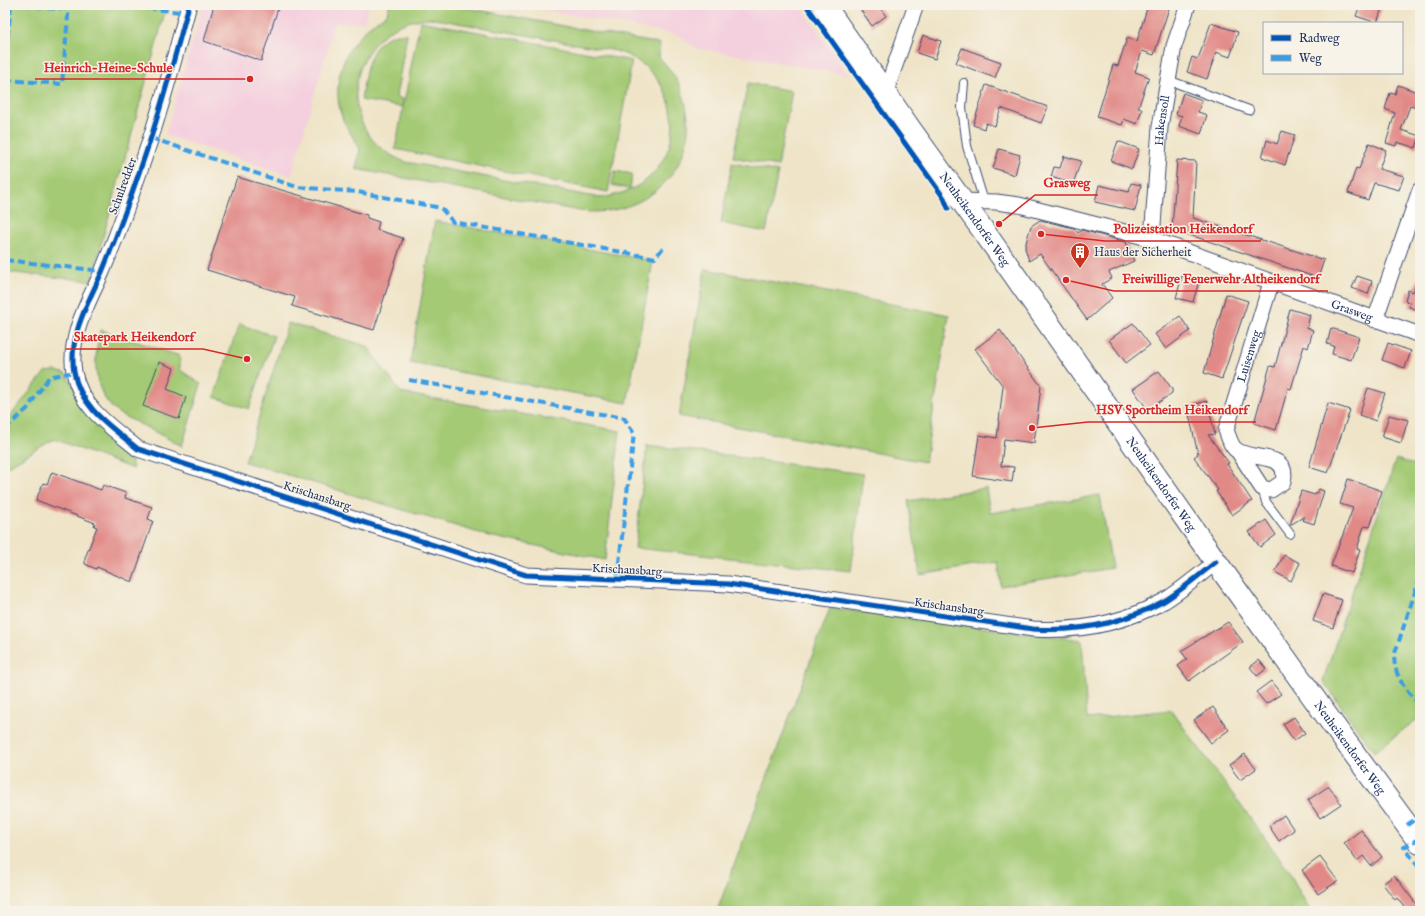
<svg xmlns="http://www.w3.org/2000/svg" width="1425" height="916" font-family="'IM FELL English',serif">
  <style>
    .built { fill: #f4cfde }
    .green { fill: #a4ca75; stroke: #607c6a; fill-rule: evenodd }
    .building { fill: #e18987 }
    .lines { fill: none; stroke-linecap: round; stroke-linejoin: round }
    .lane-casing { stroke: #3b4a6e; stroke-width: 10 }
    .street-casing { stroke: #3b4a6e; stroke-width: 17 }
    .secondary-casing { stroke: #3b4a6e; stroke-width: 24 }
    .lane { stroke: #fff; stroke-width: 8 }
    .street { stroke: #fff; stroke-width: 15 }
    .secondary { stroke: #fff; stroke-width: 22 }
    .quiet { stroke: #3b9de6; stroke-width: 4; stroke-dasharray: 8 4; stroke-linecap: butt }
    .cycleway-casing { stroke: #f7f3e8; stroke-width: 8 }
    .cycleway { stroke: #0057b8; stroke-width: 5 }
    .labels { text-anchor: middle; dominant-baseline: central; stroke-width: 3; stroke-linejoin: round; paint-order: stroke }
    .street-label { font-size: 12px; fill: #1b2f5e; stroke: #f7f3e8 }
    .poi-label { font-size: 12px; fill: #1b2f5e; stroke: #f7f3e8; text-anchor: start }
    .leader { fill: none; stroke: #d62828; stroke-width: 1.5 }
    .callout-dot { fill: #d62828; stroke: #f7f3e8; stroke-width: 1.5 }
    .callout-label { font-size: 13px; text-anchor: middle; font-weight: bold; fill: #d62828; stroke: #f7f3e8; stroke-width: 3; stroke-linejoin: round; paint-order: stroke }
  </style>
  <rect width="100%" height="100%" fill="#f7f3e8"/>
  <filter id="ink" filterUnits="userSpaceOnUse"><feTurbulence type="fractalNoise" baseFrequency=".025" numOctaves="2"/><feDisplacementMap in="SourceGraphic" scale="8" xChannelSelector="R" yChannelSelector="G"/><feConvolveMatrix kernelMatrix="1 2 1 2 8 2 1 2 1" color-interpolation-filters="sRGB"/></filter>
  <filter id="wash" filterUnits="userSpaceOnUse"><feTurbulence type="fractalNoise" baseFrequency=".012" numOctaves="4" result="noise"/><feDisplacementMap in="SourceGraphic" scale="16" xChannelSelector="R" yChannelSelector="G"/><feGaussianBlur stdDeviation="0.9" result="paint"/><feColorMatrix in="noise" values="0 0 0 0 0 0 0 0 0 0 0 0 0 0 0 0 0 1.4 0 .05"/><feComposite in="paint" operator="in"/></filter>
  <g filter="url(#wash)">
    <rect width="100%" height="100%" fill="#efe4c7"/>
    <g class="built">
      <polygon points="203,5 369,5 364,22 335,23 291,176 165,135"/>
      <polygon points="519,5 800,5 848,75 696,48 678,35"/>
    </g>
    <g class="green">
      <polygon points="5,5 167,5 91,281 5,272"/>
      <path d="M389 5H451L660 44 659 57C667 66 675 75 680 87 710 157 652 220 580 211L356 169 360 149C354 138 346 128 342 117 328 75 351 34 387 14ZM430 18 616 51C665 65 690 124 659 166 646 186 624 194 601 198L406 162C328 135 345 23 430 18Z"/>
      <polygon points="420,21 632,61 608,192 395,149"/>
      <path d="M398 34H407L396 97 403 99 402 107 361 100C366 73 367 40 398 34Z"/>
      <polygon points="748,83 792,91 778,166 733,157"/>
      <polygon points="732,163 778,172 766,232 721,223"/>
      <polygon points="615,171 632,174 630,189 612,185"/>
      <polygon points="435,221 653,261 627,403 410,363"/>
      <polygon points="705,269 949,315 925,462 679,416"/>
      <polygon points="288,323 367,346 401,393 620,431 605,560 489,536 245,462"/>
      <polygon points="239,324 274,336 249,409 214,397"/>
      <path d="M101 330 180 356V370L201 384 182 446C167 438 151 430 136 422 130 419 122 416 117 412 92 392 93 357 101 330Z"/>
      <polygon points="56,371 66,374 97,425 130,450 133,469 54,439 5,468 5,423 45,372"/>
      <polygon points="647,445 863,474 851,571 635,548"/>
      <polygon points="1396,459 1420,467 1420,717 1374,752 1323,681"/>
      <polygon points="986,488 990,513 1100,495 1112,568 1001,586 998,562 920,575 908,501"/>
      <polygon points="830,608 1082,640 1087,719 1171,710 1288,870 1310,911 717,911"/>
    </g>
    <g id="blocks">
      <g class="building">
        <polygon points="214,5 279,5 261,61 204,41"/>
        <polygon points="857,5 878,5 886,16 872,26"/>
        <polygon points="1148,5 1170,5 1154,55 1142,51 1135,72 1149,77 1138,108 1142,109 1137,124 1124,119 1122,125 1097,117 1113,65 1118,66 1127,38 1137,41"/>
        <polygon points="1360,5 1383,5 1377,23 1356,16"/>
        <polygon points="1211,23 1238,32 1230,57 1216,52 1207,79 1187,72 1192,57 1198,59"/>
        <polygon points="923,35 941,41 935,59 917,53"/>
        <polygon points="962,48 1001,62 995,78 956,63"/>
        <polygon points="986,85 1048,107 1041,123 1001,108 995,126 986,123 984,129 973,125"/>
        <polygon points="1398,85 1420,93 1420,109 1410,106 1401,130 1420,136 1416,148 1397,142 1396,146 1386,143 1395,113 1385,109 1390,93 1395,94"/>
        <polygon points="1183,93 1202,100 1198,112 1207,115 1201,134 1179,126 1182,116 1176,114"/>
        <polygon points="1282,131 1295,135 1285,165 1262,157 1267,140 1277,144"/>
        <polygon points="1118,141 1139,149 1132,169 1111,161"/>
        <polygon points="1369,143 1386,150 1379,169 1404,176 1399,190 1374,183 1368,200 1348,193 1356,168 1359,169"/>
        <polygon points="999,149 1020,155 1015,175 993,168"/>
        <polygon points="1064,156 1081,161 1073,184 1051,177 1054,167 1060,168"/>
        <polygon points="1177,160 1196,161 1193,218 1324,260 1318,278 1172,229"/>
        <polygon points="237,177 367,215 367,218 379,222 377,230 403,238 374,330 292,306 295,297 207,270"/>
        <polygon points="1131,183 1141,185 1135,211 1095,202 1099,185 1129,192"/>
        <polygon points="1040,220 1074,228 1078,233 1082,230 1126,242 1134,261 1109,272 1112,278 1102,284 1112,298 1087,320 1040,254 1029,261 1025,248 1027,239 1031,226"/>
        <polygon points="1182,276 1199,281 1193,302 1176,298"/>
        <polygon points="1357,276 1372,281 1368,294 1352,288"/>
        <polygon points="1418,279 1420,279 1420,311 1409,307 1410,303 1405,301 1408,290 1413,292"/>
        <polygon points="1226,294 1248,301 1222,379 1204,373"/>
        <polygon points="1290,309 1310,315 1307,328 1313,330 1308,348 1304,346 1291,389 1288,388 1276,430 1254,423 1270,366 1275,367"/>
        <polygon points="1180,316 1190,331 1166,349 1155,334"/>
        <polygon points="1133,323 1150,345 1126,363 1109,340"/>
        <polygon points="1331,328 1359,337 1351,360 1332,354 1334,346 1327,344"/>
        <polygon points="1000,330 1041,386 1034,443 1004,439 1001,466 1014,467 1012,482 973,476 979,435 997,438 1003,386 975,349"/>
        <polygon points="1388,343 1411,351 1405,368 1382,360"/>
        <polygon points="159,362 174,368 167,389 186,397 179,419 143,406"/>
        <polygon points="1159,371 1172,389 1172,393 1148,410 1133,389"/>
        <polygon points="1368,388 1385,393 1376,421 1359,415"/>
        <polygon points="1207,401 1215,434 1208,435 1229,463 1227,464 1252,501 1232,515 1216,491 1218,490 1194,457 1198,454 1187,406"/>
        <polygon points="1328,403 1350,410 1328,473 1309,467"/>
        <polygon points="1389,415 1408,420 1401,443 1382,437"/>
        <polygon points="52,472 101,490 103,485 126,493 125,498 152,507 148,519 153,521 132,582 97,567 96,569 85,564 85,558 97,527 94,526 95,523 36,500 43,483 47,484"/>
        <polygon points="1348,479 1382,491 1370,527 1364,526 1357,549 1360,550 1352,573 1331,566 1353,508 1340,504"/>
        <polygon points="1319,489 1324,491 1314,524 1302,520 1305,516 1290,525 1301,491 1315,495"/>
        <polygon points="1266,520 1276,535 1260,547 1249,532"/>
        <polygon points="1284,555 1300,563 1291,581 1275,572"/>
        <polygon points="1323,594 1342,600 1333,628 1313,621"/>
        <polygon points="1228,622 1243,642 1189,681 1178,666 1187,659 1181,651"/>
        <polygon points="1259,660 1266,669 1257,676 1250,667"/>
        <polygon points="1271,681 1281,694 1266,704 1256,692"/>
        <polygon points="1213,707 1229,730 1211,743 1194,720"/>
        <polygon points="1294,717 1305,733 1294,741 1283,724"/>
        <polygon points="1245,754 1256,769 1240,780 1229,765"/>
        <polygon points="1329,786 1341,804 1320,818 1308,800"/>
        <polygon points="1284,815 1294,830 1279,841 1269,826"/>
        <polygon points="1361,830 1382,857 1371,866 1363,856 1357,861 1344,843"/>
        <polygon points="1320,857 1338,881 1318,894 1302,870"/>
        <polygon points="1394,875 1420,909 1420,911 1407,911 1397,898 1395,900 1383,884"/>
      </g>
    </g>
  </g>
  <g filter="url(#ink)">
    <use href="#blocks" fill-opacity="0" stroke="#3b4a6e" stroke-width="1"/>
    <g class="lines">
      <g class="lane-casing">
        <g id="lane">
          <polyline points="1168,80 1249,110"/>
          <polyline points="964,83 962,107 967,146 984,202"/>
          <polyline points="1262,488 1266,502 1290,534"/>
        </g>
      </g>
      <g class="street-casing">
        <g id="street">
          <path d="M189 5C174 59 160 114 141 167 129 202 116 238 102 272 88 303 68 337 74 372 80 408 113 428 138 449L526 575 728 584 1033 629C1079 632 1124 623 1164 601 1182 590 1199 575 1216 562"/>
          <polyline points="885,94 916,5"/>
          <path id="s1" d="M961 201 996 202 1019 205 1152 239 1420 335"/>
          <path id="s2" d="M1152 239 1160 127 1174 46 1188 5"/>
          <polyline points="1375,320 1420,190"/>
          <path id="s3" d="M1238 451 1262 488 1271 490 1283 482C1290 452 1255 461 1238 451 1231 448 1229 437 1226 430L1271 283"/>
        </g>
      </g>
      <g class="secondary-casing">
        <g id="secondary">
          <path id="s4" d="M824 5 910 129 985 233 1216 562 1334 726 1420 843"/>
        </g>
      </g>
      <use href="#lane" class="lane"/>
      <use href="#street" class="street"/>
      <use href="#secondary" class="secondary"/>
      <g class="quiet">
        <polyline points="36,5 41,8 65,9 69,5"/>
        <polyline points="124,5 187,13"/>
        <polyline points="5,61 11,5"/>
        <polyline points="5,80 62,84 69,5"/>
        <polyline points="151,138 297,187 357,192 441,208 453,222 655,258 663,248"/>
        <polyline points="5,260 102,271"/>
        <polyline points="409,380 624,418 634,433 617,580"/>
        <polyline points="5,429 27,409 49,377 74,372"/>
        <path d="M1420 577 1394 656C1395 680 1406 688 1420 706"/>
        <polyline points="1407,825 1420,816"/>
        <polyline points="1420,838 1404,847 1420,869"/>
      </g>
      <g class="cycleway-casing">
        <g id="cycleway">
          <path d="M189 5C174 59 160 114 141 167 129 202 116 238 102 272 88 303 68 337 74 372 80 408 113 428 138 449L526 575 728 584 1033 629C1079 632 1124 623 1164 601 1182 590 1199 575 1216 562"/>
          <polyline points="806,5 944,198 948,208"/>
        </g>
      </g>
      <use href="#cycleway" class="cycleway"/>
    </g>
  </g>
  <defs>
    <g id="building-pin" transform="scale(1)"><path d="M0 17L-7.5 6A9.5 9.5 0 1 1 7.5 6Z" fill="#c8321e" stroke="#f7f3e8"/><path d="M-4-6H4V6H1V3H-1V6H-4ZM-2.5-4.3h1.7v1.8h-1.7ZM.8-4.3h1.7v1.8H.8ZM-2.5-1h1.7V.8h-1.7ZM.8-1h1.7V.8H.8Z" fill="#fff"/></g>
  </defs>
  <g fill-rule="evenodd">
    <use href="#building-pin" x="1080" y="252"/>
  </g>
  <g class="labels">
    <g class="street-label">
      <text stroke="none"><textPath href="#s2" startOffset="119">Hakensoll</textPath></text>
      <text transform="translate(123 186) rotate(-70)">Schulredder</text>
      <text stroke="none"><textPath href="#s4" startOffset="262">Neuheikendorfer Weg</textPath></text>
      <text stroke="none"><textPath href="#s1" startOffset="408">Grasweg</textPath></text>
      <text stroke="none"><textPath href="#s3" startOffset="233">Luisenweg</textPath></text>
      <text stroke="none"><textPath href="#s4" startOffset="586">Neuheikendorfer Weg</textPath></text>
      <text transform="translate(317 496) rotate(18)">Krischansbarg</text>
      <text transform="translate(627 570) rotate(3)">Krischansbarg</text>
      <text transform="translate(949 607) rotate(8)">Krischansbarg</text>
      <text stroke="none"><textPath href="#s4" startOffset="910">Neuheikendorfer Weg</textPath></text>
    </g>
    <g class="poi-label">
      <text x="1094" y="252">Haus der Sicherheit</text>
    </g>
  </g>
  <path class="leader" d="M250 79L180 79H35M999 224L1035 195H1098M1041 234L1105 241H1261M1066 280L1114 291H1328M247 359L203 349H66M1032 428L1088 422H1256"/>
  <g class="callout-dot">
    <circle cx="250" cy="79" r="4"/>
    <circle cx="999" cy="224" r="4"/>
    <circle cx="1041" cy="234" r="4"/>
    <circle cx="1066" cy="280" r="4"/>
    <circle cx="247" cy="359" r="4"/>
    <circle cx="1032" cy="428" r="4"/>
  </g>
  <g class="callout-label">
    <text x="108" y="72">Heinrich-Heine-Schule</text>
    <text x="1067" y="187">Grasweg</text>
    <text x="1183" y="233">Polizeistation Heikendorf</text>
    <text x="1221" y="283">Freiwillige Feuerwehr Altheikendorf</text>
    <text x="134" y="341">Skatepark Heikendorf</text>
    <text x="1172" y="414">HSV Sportheim Heikendorf</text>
  </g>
  <rect width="1425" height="916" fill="none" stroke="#f7f3e8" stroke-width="20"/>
  <rect x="1263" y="22" width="140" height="52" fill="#f7f3e8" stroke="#9fa5b1"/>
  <rect x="1271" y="35" width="20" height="6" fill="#0057b8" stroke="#9fa5b1"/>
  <text x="1299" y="42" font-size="12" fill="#1b2f5e">Radweg</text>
  <rect x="1271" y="55" width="20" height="6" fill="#3b9de6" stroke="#9fa5b1"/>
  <text x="1299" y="62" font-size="12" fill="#1b2f5e">Weg</text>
</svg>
